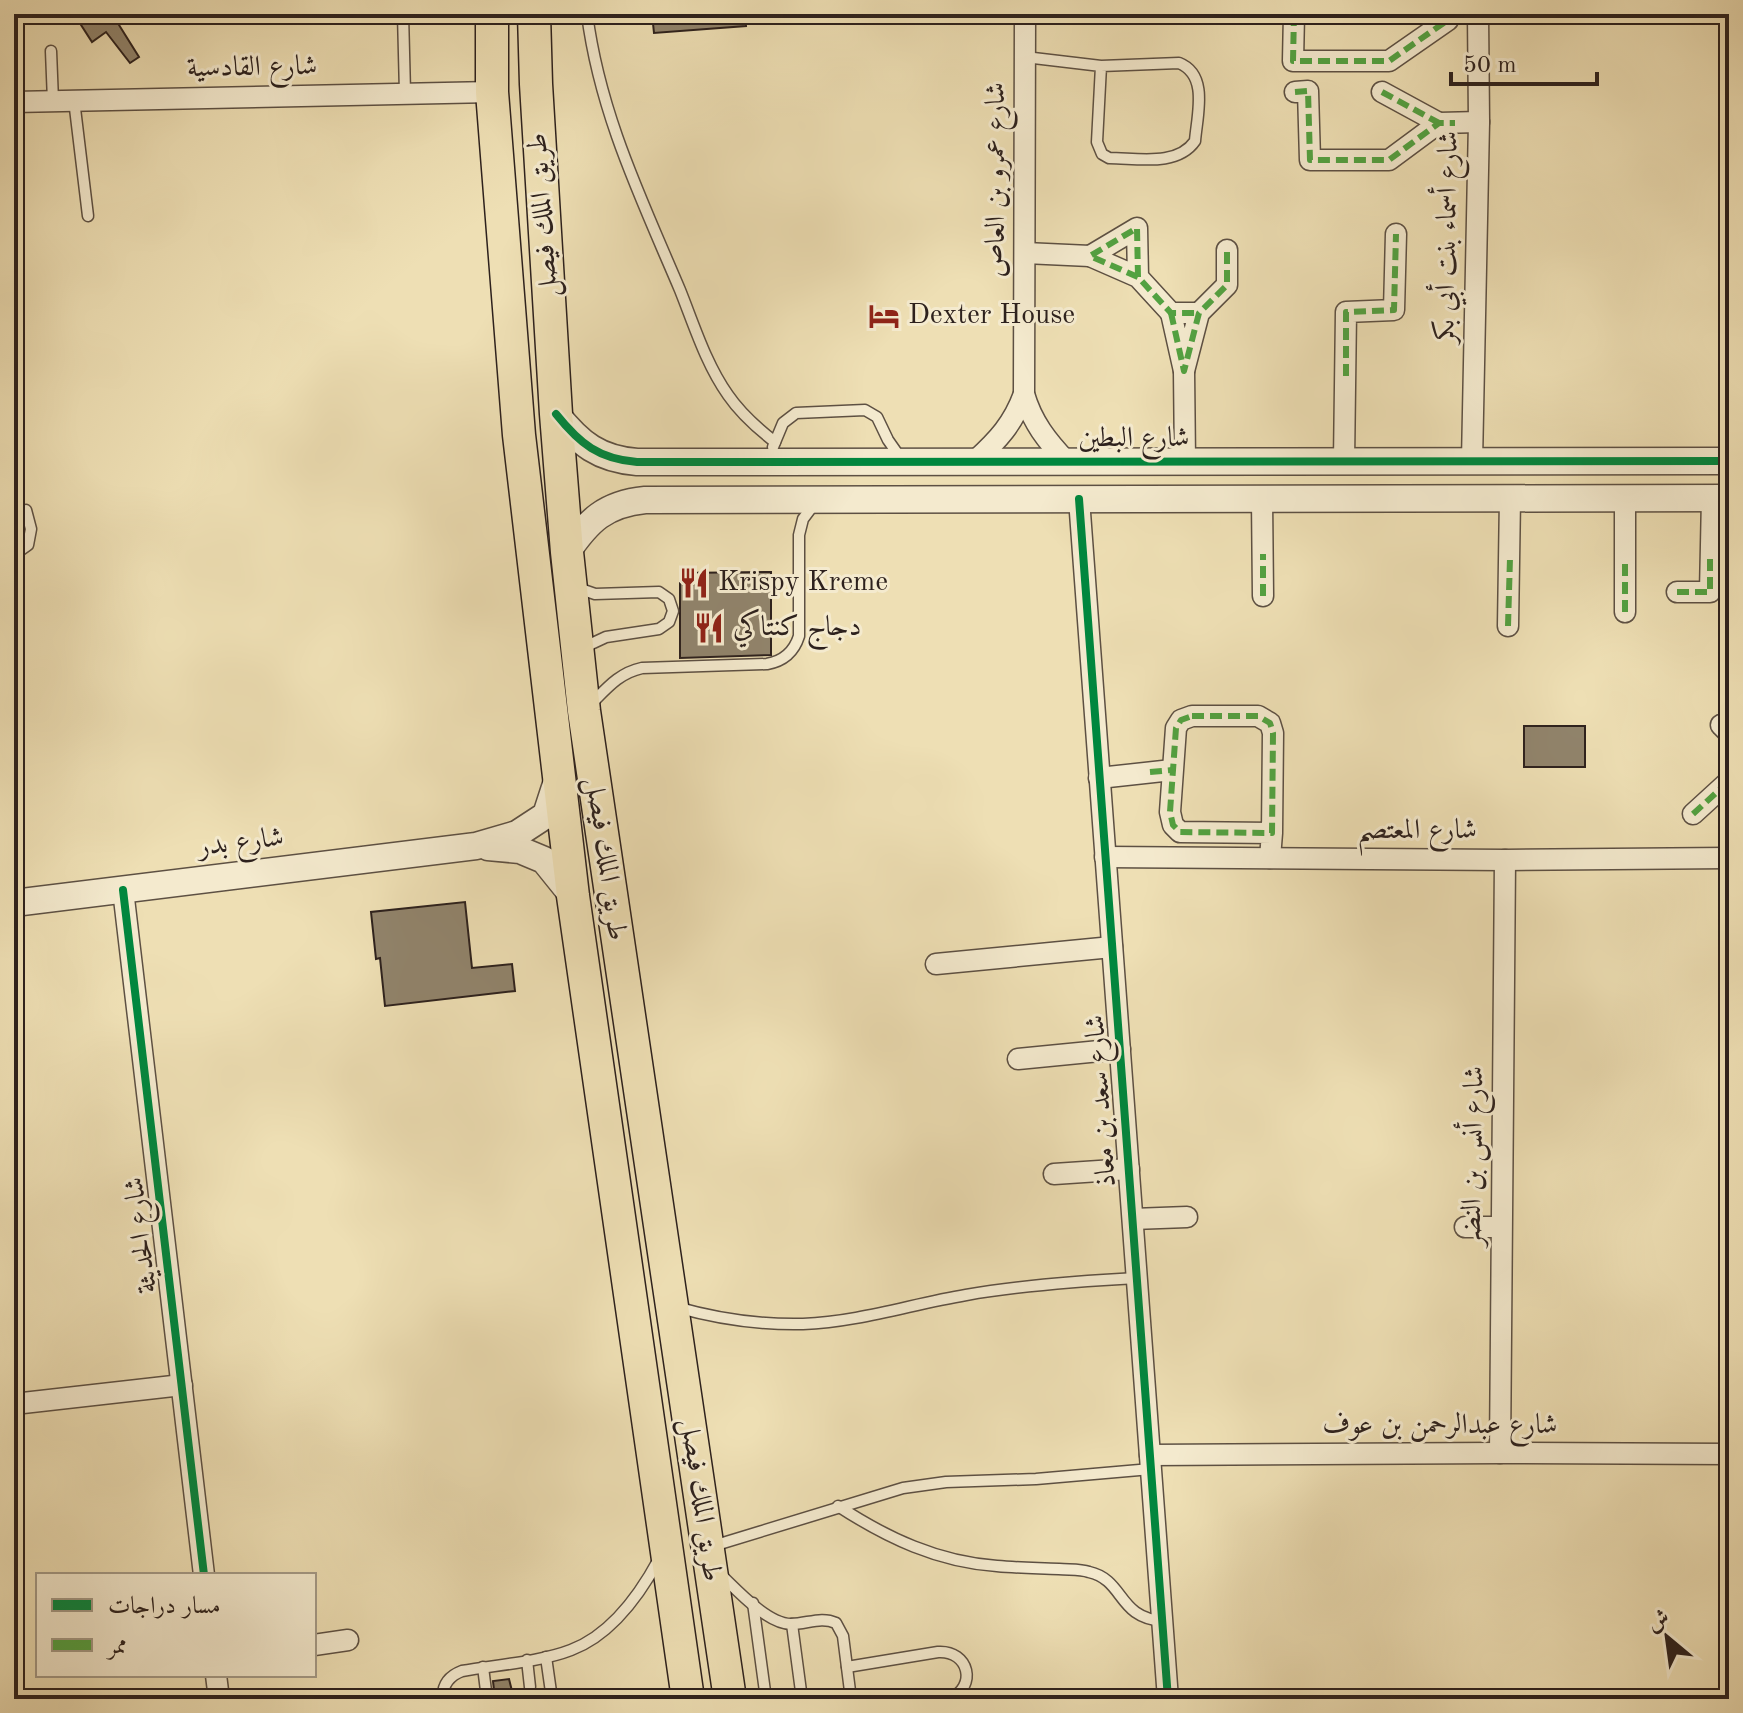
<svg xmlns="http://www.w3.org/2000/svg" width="1743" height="1713" font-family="'Old Standard TT',Amiri,serif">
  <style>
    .building { fill: #91846c; stroke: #2d211d; stroke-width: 2 }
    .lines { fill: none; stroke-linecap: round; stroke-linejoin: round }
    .service-casing { stroke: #5d5043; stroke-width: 13 }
    .minor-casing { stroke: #5d5043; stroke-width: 23 }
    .tertiary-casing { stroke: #5d5043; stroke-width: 29 }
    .primary-casing { stroke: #2d211d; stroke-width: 35 }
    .service { stroke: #f4eace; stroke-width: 10 }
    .minor { stroke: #f4eace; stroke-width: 20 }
    .tertiary { stroke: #f4eace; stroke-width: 26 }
    .primary { stroke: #eedfb4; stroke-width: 32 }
    .quiet { stroke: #52a241; stroke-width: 6; stroke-dasharray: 12 6; stroke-linecap: butt }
    .cycleway-casing { stroke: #f4eace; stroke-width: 13 }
    .cycleway { stroke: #00873e; stroke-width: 8 }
    .labels { text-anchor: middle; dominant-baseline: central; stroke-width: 6; stroke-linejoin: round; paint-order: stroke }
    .street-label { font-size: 28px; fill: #2d211d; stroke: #f4eace }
    .poi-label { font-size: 28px; fill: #2d211d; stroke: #f4eace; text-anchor: start }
  </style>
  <rect width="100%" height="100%" fill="#eedfb4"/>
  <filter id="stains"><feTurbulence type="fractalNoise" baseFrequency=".0025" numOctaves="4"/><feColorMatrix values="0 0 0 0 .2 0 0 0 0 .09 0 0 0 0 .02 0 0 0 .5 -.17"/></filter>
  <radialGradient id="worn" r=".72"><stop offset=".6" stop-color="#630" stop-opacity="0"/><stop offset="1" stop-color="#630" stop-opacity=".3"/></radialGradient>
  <g class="building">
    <polygon points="74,14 132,14 119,25 139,57 130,63 106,32 92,42"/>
    <polygon points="652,14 745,14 746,26 654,33"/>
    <polygon points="771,572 771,655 680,658 680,573"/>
    <rect x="1524" y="726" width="61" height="41"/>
    <polygon points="465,902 472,968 512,964 515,991 385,1006 380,958 376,959 371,912"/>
    <polygon points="509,1679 514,1699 495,1699 493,1681"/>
  </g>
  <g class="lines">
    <g class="service-casing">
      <g id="service">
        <polyline points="403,14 405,93"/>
        <path d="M587 14C600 114 641 198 680 290 694 325 706 364 728 395 741 414 757 428 775 442"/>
        <polyline points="51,51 53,101"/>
        <path d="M1025 57 1101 66 1179 63C1209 75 1197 115 1195 141 1177 167 1137 158 1109 158L1102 154 1097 142 1101 66"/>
        <polyline points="74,100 88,216"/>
        <polyline points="773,447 783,423 796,413 865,410 877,417 888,440 902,460"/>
        <polyline points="14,555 28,545 31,529 26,510"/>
        <polyline points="575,587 595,594 659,592 669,599 673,611 669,622 659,629 606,637 591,644 582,651"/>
        <path d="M591 704C607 688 619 673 642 668L767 664C784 661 794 652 799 636V535L803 519 815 503"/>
        <path d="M676 1307C718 1319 760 1325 803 1324 859 1322 912 1304 966 1295 1023 1285 1080 1281 1137 1278"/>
        <path d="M838 1506C887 1538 938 1562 997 1566 1018 1568 1038 1568 1059 1569 1069 1570 1080 1569 1089 1572 1125 1580 1117 1618 1163 1621"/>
        <polyline points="713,1546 903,1488 946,1482 1036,1479 1151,1469"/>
        <path d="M719 1573C736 1589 767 1624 791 1624 807 1624 821 1616 836 1623L843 1636 851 1699"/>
        <polyline points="753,1603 766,1699"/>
        <polyline points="792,1624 802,1699"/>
        <polyline points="546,1657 552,1699"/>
        <polyline points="527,1660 530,1687"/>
        <polyline points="483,1667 487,1699"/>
        <path d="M847 1667 938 1652C969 1650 978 1687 949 1699"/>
        <path d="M443 1699C442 1685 449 1676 462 1671 495 1665 540 1662 571 1650 611 1635 639 1596 659 1559"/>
      </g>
    </g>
    <g class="minor-casing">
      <g id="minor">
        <path d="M1025 14 1024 394C1032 422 1047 441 1067 462"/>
        <polyline points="1294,14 1293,61 1389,61 1448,20"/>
        <polyline points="1295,92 1308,91 1310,160 1389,160 1439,123 1479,122"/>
        <polyline points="1382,92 1439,123"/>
        <polyline points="14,102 492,92"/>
        <polyline points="1025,253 1090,256"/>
        <polyline points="1138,277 1137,228 1090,256 1138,277 1171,313 1199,313"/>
        <polyline points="1171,313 1184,371 1199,313 1227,285 1227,250"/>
        <polyline points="1184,371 1185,461"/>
        <path d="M975 461C998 440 1013 424 1024 394"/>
        <polyline points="1344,461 1346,312 1394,310 1396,234"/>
        <polyline points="1472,461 1479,122 1478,14"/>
        <polyline points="1079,499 1168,1699"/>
        <polyline points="1262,499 1263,596"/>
        <polyline points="1677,592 1710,592 1712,498"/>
        <polyline points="1625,612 1625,498"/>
        <polyline points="1508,626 1510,498"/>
        <polyline points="1721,725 1729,733"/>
        <polyline points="1099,778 1172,770"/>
        <polyline points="1693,814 1728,782"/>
        <polyline points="1105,857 1505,860 1729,858"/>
        <polyline points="1270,858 1272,833 1273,733 1270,723 1258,716 1192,716 1181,720 1176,728 1170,812 1173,825 1180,832 1272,833"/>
        <polyline points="123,890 204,1575"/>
        <polyline points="936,964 1112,947"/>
        <polyline points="1018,1059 1120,1049"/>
        <polyline points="1054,1174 1129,1169"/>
        <polyline points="1133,1219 1187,1217"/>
        <polyline points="1465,1227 1501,1227"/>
        <polyline points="14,1404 182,1385"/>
        <polyline points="1500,1453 1505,860"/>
        <polyline points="1150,1455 1500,1453 1729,1454"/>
        <polyline points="314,1645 348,1640"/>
        <polyline points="216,1675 219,1699"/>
      </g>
    </g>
    <g class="tertiary-casing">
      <g id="tertiary">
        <path d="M556 414C580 444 599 459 637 462L1729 461"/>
        <path d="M567 552C588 521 605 504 645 500L1729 498"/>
        <polyline points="488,847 520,850 544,860 573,896"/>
        <polyline points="14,903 476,846 517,834 546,815 558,778"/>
      </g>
    </g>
    <g class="primary-casing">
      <g id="primary">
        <polyline points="492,14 492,92 519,435 573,896 688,1699"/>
        <polyline points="534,14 536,84 556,414 567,552 584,711 730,1699"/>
      </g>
    </g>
    <use href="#service" class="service"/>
    <use href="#minor" class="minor"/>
    <use href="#tertiary" class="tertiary"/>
    <use href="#primary" class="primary"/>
    <g class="quiet">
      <polyline points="1294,14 1293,61 1389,61 1448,20"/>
      <polyline points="1295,92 1308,91 1310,160 1389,160 1439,123 1455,123"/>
      <polyline points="1382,92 1439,123"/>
      <polyline points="1138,277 1137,228 1090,256 1138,277 1171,313 1199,313"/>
      <polyline points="1171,313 1184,371 1199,313 1227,285 1227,250"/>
      <polyline points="1346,376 1346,312 1394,310 1396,234"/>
      <polyline points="1677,592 1710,592 1710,558"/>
      <polyline points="1263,596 1263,554"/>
      <polyline points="1625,612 1625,558"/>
      <polyline points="1508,626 1510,558"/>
      <polygon points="1192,716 1258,716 1270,723 1273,733 1272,833 1180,832 1173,825 1170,812 1176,728 1181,720"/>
      <polyline points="1721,725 1729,733"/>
      <polyline points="1150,772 1172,770"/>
      <polyline points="1693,814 1728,782"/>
    </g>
    <g class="cycleway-casing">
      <g id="cycleway">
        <path d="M556 414C580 444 599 459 637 462L1729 461"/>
        <polyline points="1079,499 1168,1699"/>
        <polyline points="123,890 204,1575"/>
      </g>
    </g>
    <use href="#cycleway" class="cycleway"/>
  </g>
  <defs>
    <g id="hotel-bare" transform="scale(2.4)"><path d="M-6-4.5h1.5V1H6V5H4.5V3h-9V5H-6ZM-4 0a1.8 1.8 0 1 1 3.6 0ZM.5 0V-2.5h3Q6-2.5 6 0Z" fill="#8f2418" stroke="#f4eace" stroke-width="2.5" paint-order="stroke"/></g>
    <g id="restaurant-bare" transform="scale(2.4)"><path d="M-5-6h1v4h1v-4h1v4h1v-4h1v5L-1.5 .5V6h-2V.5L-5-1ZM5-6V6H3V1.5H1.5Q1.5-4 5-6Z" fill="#8f2418" stroke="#f4eace" stroke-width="2.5" paint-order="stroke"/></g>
  </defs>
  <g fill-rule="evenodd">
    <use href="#hotel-bare" x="884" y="316"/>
    <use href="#restaurant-bare" x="694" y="583"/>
    <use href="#restaurant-bare" x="709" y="628"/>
  </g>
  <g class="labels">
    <g class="street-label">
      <text transform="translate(252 68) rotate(-1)">شارع القادسية</text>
      <text transform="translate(997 180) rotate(-90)">شارع عمرو بن العاص</text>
      <text transform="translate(544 215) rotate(-94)">طريق الملك فيصل</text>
      <text transform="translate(1448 237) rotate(-89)">شارع أسماء بنت أبي بكر</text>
      <text x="1134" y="439">شارع البطين</text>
      <text x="1417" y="831">شارع المعتصم</text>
      <text transform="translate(241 843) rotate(-7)">شارع بدر</text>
      <text transform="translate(605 859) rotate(82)">طريق الملك فيصل</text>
      <text transform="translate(1102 1101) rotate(-94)">شارع سعد بن معاذ</text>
      <text transform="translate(1474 1156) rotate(-89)">شارع أنس بن النضر</text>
      <text transform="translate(142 1235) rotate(-97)">شارع الحديثة</text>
      <text x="1440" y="1426">شارع عبدالرحمن بن عوف</text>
      <text transform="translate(700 1500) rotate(82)">طريق الملك فيصل</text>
    </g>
    <g class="poi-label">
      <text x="908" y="316">Dexter House</text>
      <text x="718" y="583">Krispy Kreme</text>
      <text x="733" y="628">دجاج كنتاكي</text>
    </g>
  </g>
  <rect width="1743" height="1713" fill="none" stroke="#eedfb4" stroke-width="48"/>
  <rect x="16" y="16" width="1711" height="1681" fill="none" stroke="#2d211d" stroke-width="4"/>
  <rect x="24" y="24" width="1695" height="1665" fill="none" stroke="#2d211d" stroke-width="2"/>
  <rect x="36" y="1573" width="280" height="104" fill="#f4eace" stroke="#a49a87" stroke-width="2"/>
  <rect x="52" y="1599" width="40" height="12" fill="#00873e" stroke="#a49a87" stroke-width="2"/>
  <text x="108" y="1613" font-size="24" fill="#2d211d">مسار دراجات</text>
  <rect x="52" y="1639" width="40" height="12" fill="#52a241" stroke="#a49a87" stroke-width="2"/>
  <text x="108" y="1653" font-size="24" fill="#2d211d">ممر</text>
  <g transform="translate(1667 1637) rotate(331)" stroke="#f4eace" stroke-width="6" paint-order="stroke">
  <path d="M0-6L14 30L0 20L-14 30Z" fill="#2d211d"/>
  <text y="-12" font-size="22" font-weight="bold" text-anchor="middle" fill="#2d211d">ش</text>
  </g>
  <path d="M1451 72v12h146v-12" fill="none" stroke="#2d211d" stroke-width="4"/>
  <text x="1463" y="72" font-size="24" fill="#2d211d" stroke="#f4eace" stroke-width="6" paint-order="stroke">50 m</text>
  <rect width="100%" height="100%" filter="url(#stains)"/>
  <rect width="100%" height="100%" fill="url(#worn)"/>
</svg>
